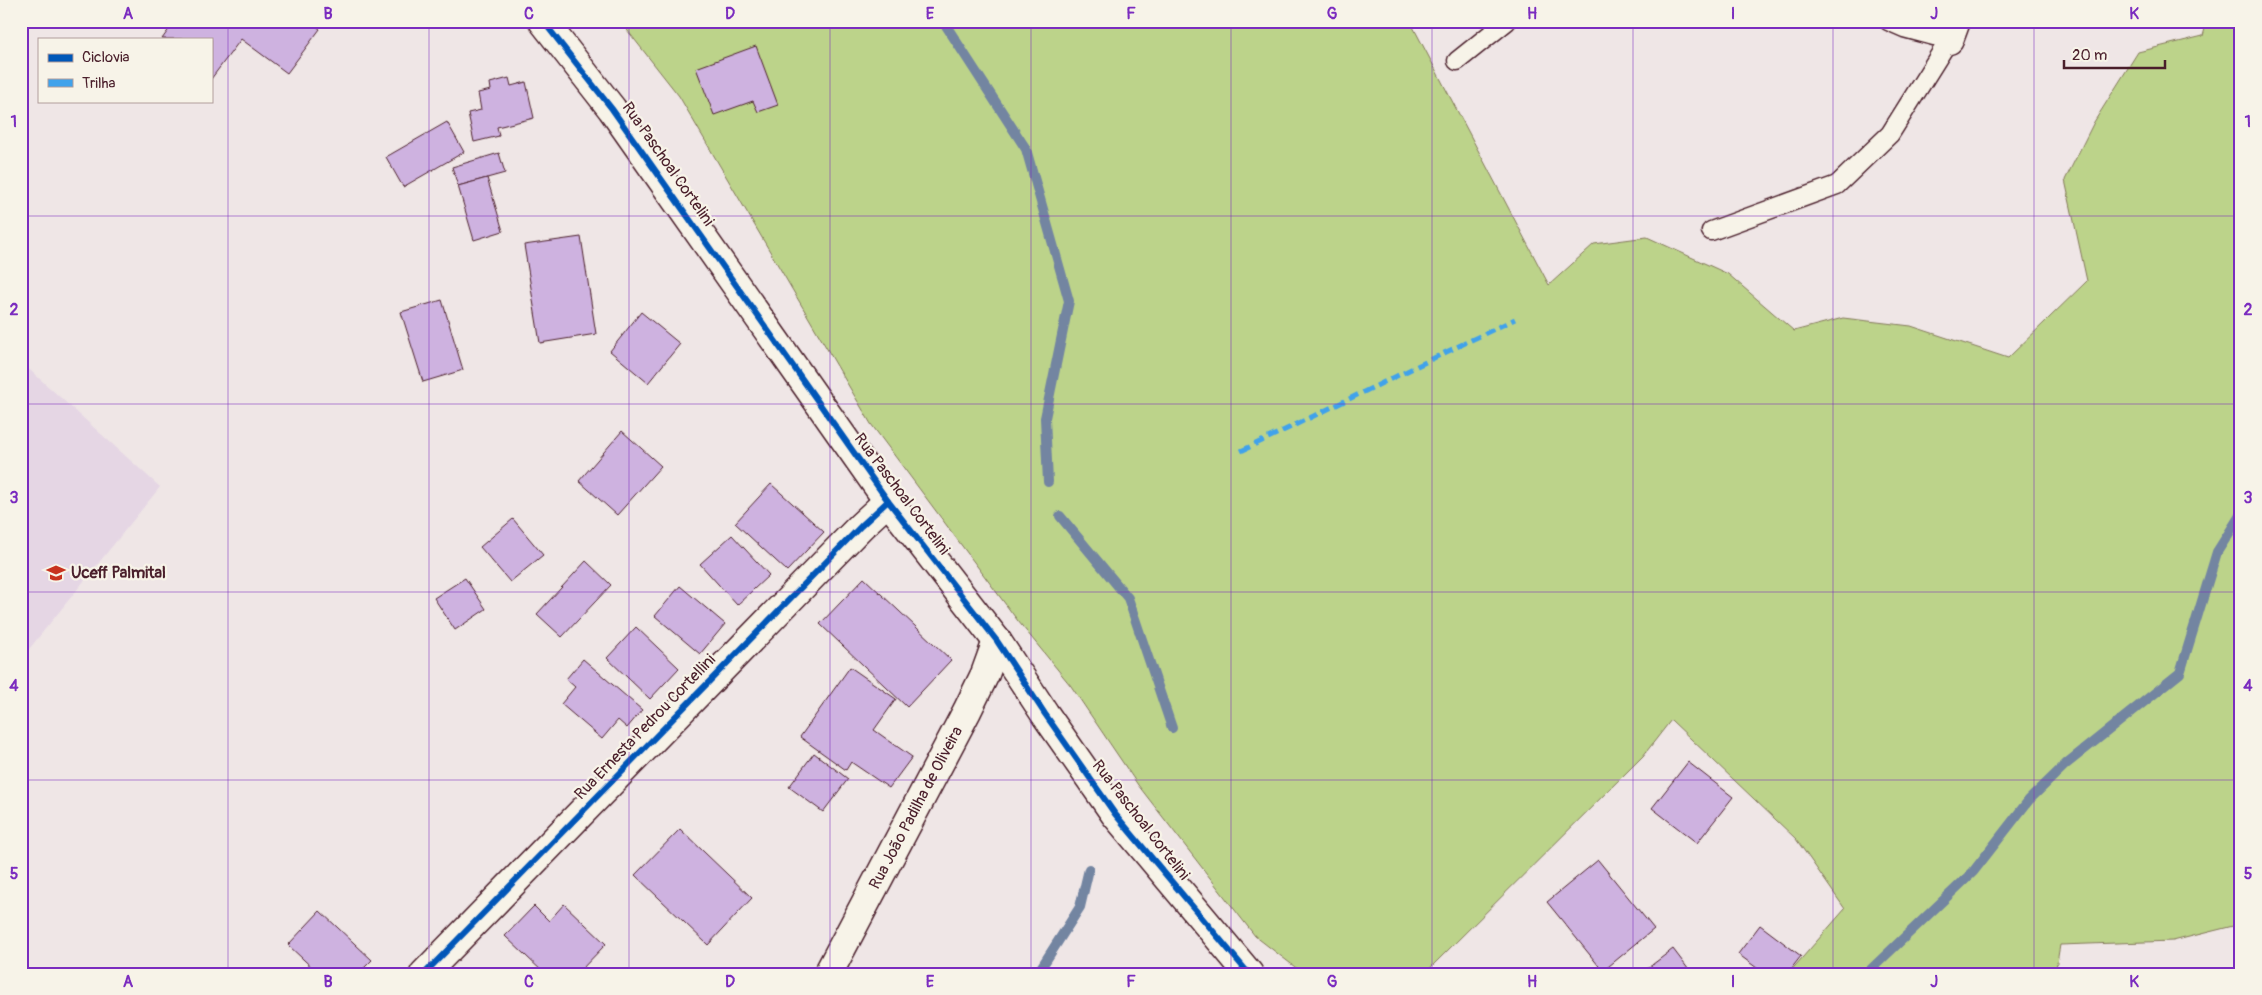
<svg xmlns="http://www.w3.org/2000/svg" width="2262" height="995" font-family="Pangolin,sans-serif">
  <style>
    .built { fill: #e5d6e4 }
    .green { fill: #bcd38a; stroke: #83795a }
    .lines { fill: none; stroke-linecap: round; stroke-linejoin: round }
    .stream { stroke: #7385a1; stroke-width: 10 }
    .building { fill: #ceb2e0; stroke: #4a1f2b }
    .service-casing { stroke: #4a1f2b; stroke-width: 21 }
    .minor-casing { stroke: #4a1f2b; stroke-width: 31 }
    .service { stroke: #f7f3e8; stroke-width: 18 }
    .minor { stroke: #f7f3e8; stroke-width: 28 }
    .quiet { stroke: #40a2eb; stroke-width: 5; stroke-dasharray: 10 5; stroke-linecap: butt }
    .cycleway-casing { stroke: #f7f3e8; stroke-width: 9 }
    .cycleway { stroke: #0057b8; stroke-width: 6 }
    .grid { fill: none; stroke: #7b2cbf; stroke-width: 1; stroke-opacity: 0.55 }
    .labels { text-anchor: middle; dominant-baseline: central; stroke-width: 4.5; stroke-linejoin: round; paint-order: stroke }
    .street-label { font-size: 16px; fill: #4a1f2b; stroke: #f7f3e8 }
    .poi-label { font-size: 16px; font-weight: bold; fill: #4a1f2b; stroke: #f7f3e8; text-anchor: start }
    .neatline { fill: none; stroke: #7b2cbf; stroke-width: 2 }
    .grid-label { font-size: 16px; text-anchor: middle; font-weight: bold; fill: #7b2cbf }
  </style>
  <rect width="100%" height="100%" fill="#efe6e6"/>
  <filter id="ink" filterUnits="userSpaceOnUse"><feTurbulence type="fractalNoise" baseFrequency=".02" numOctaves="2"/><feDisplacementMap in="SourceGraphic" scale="10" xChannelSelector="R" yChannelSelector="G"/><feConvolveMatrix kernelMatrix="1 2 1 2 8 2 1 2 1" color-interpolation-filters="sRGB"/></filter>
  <g filter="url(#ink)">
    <polygon class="built" points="21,362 160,487 21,659"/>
    <polygon class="green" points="620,21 1410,21 1549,285 1594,244 1647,237 1728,274 1794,331 1843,318 1911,326 2008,358 2087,281 2065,180 2094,122 2138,52 2203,36 2207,21 2241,21 2241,924 2173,941 2060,945 2055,974 1788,974 1845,909 1796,839 1671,720 1643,756 1424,974 1304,974 1255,936 1138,785 1071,686 1018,621 871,424 679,96"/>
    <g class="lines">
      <g class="stream">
        <polyline points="943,21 1026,149 1069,301 1045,418 1048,482"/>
        <polyline points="1060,516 1128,598 1172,728"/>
        <polyline points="1042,974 1041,968 1080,907 1089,869"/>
        <polyline points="1866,974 1973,872 2029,800 2066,764 2180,673 2217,552 2241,514"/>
      </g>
    </g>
    <g class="building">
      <polygon points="175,21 310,21 320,29 287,73 241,39 211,79 211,39 162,39"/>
      <polygon points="756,46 778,105 758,112 753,101 714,115 696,68"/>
      <polygon points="509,78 511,86 526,82 534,118 497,127 499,136 474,142 468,113 481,110 478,93 491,90 490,83"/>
      <polygon points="447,122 464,152 403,187 386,157"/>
      <polygon points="499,153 505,173 458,186 452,167"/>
      <polygon points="487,178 503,231 474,240 458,186"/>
      <polygon points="581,237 596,334 540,343 524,245"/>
      <polygon points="442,300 463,370 423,382 401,312"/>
      <polygon points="641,312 680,344 648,383 610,351"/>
      <polygon points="622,431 661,466 617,515 579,481"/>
      <polygon points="771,484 824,532 787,571 735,523"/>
      <polygon points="513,519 543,555 510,582 480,547"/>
      <polygon points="732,535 769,575 737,605 700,564"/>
      <polygon points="586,561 611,585 562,637 537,614"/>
      <polygon points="465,578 486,609 455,630 434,598"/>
      <polygon points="864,578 951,660 907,707 820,624"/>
      <polygon points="680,586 725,624 700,654 655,616"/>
      <polygon points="636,627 679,668 650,699 607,658"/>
      <polygon points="583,659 642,710 627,728 618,720 602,739 561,704 575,687 566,679"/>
      <polygon points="850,667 896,699 874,730 912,757 889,788 851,762 846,770 800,737"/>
      <polygon points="814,753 848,779 823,812 789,787"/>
      <polygon points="1688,762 1733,797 1697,843 1652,808"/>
      <polygon points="680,829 752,898 708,945 635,875"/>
      <polygon points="1598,860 1654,929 1603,971 1547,902"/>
      <polygon points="564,904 606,944 577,974 545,974 505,936 534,906 549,921"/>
      <polygon points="320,911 372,960 358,974 319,974 288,945"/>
      <polygon points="1760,925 1801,956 1787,974 1765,974 1738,954"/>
      <polygon points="1673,949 1692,974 1640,974"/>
    </g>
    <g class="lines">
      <g class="service-casing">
        <g id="service">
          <polyline points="1457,61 1507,21"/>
          <polyline points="1711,231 1837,185 1890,134 1949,40 1904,28 1888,21"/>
        </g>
      </g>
      <g class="minor-casing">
        <g id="minor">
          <polyline points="543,21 612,109 888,501 997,641 1045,714 1115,814 1249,974"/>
          <polyline points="1949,40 1956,21"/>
          <polyline points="424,974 861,526 888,501"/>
          <path id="s1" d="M828 974 967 711 985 674 997 641"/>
        </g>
      </g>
      <use href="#service" class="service"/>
      <use href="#minor" class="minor"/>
      <polyline class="quiet" points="1241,451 1515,319"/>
      <g class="cycleway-casing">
        <g id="cycleway">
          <polyline points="543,21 612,109 888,501 997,641 1045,714 1115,814 1249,974"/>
          <polyline points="424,974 861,526 888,501"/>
        </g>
      </g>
      <use href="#cycleway" class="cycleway"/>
    </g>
  </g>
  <path class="grid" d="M228 21V974M429 21V974M629 21V974M830 21V974M1031 21V974M1231 21V974M1432 21V974M1633 21V974M1833 21V974M2034 21V974M21 216H2241M21 404H2241M21 592H2241M21 780H2241"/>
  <defs>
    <g id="university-bare" transform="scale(1.5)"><path d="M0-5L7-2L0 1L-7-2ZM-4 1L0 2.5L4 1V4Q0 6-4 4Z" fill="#c8321e" stroke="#f7f3e8" stroke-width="2.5" paint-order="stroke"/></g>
  </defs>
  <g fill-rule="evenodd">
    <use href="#university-bare" x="56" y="573"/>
  </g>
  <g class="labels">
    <g class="street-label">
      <text transform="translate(668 164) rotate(55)">Rua Paschoal Cortelini</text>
      <text transform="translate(902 494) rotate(53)">Rua Paschoal Cortelini</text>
      <text transform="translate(645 727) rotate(-46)">Rua Ernesta Pedrou Cortellini</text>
      <text stroke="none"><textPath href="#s1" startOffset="188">Rua João Padilha de Oliveira</textPath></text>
      <text transform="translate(1141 820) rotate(52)">Rua Paschoal Cortelini</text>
    </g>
    <g class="poi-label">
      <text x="71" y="573">Uceff Palmital</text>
    </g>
  </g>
  <rect width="2262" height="995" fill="none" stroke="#f7f3e8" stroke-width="55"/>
  <rect x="38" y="38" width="175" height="65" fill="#f7f3e8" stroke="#b29e9c"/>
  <rect x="48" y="54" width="25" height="8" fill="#0057b8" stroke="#b29e9c"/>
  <text x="82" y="62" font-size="15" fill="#4a1f2b">Ciclovia</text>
  <rect x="48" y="79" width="25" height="8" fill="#40a2eb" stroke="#b29e9c"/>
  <text x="82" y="88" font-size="15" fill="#4a1f2b">Trilha</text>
  <path d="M2064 60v8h101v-8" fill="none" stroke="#4a1f2b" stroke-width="2.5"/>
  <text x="2072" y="60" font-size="15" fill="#4a1f2b" stroke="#f7f3e8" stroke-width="4" paint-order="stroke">20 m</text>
  <rect x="28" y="28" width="2206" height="940" class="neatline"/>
  <g class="grid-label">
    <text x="128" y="19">A</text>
    <text x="328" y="19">B</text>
    <text x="529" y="19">C</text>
    <text x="730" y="19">D</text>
    <text x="930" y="19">E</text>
    <text x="1131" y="19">F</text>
    <text x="1332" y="19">G</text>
    <text x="1532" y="19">H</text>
    <text x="1733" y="19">I</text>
    <text x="1934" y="19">J</text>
    <text x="2134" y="19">K</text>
    <text x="14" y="127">1</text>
    <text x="2248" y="127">1</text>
    <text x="14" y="315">2</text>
    <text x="2248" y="315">2</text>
    <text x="14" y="503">3</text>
    <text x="2248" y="503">3</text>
    <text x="14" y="691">4</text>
    <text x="2248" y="691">4</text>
    <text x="14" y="879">5</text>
    <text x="2248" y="879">5</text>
    <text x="128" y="987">A</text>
    <text x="328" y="987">B</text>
    <text x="529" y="987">C</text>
    <text x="730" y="987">D</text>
    <text x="930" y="987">E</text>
    <text x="1131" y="987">F</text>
    <text x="1332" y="987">G</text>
    <text x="1532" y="987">H</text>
    <text x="1733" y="987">I</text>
    <text x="1934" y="987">J</text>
    <text x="2134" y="987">K</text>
  </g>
</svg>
